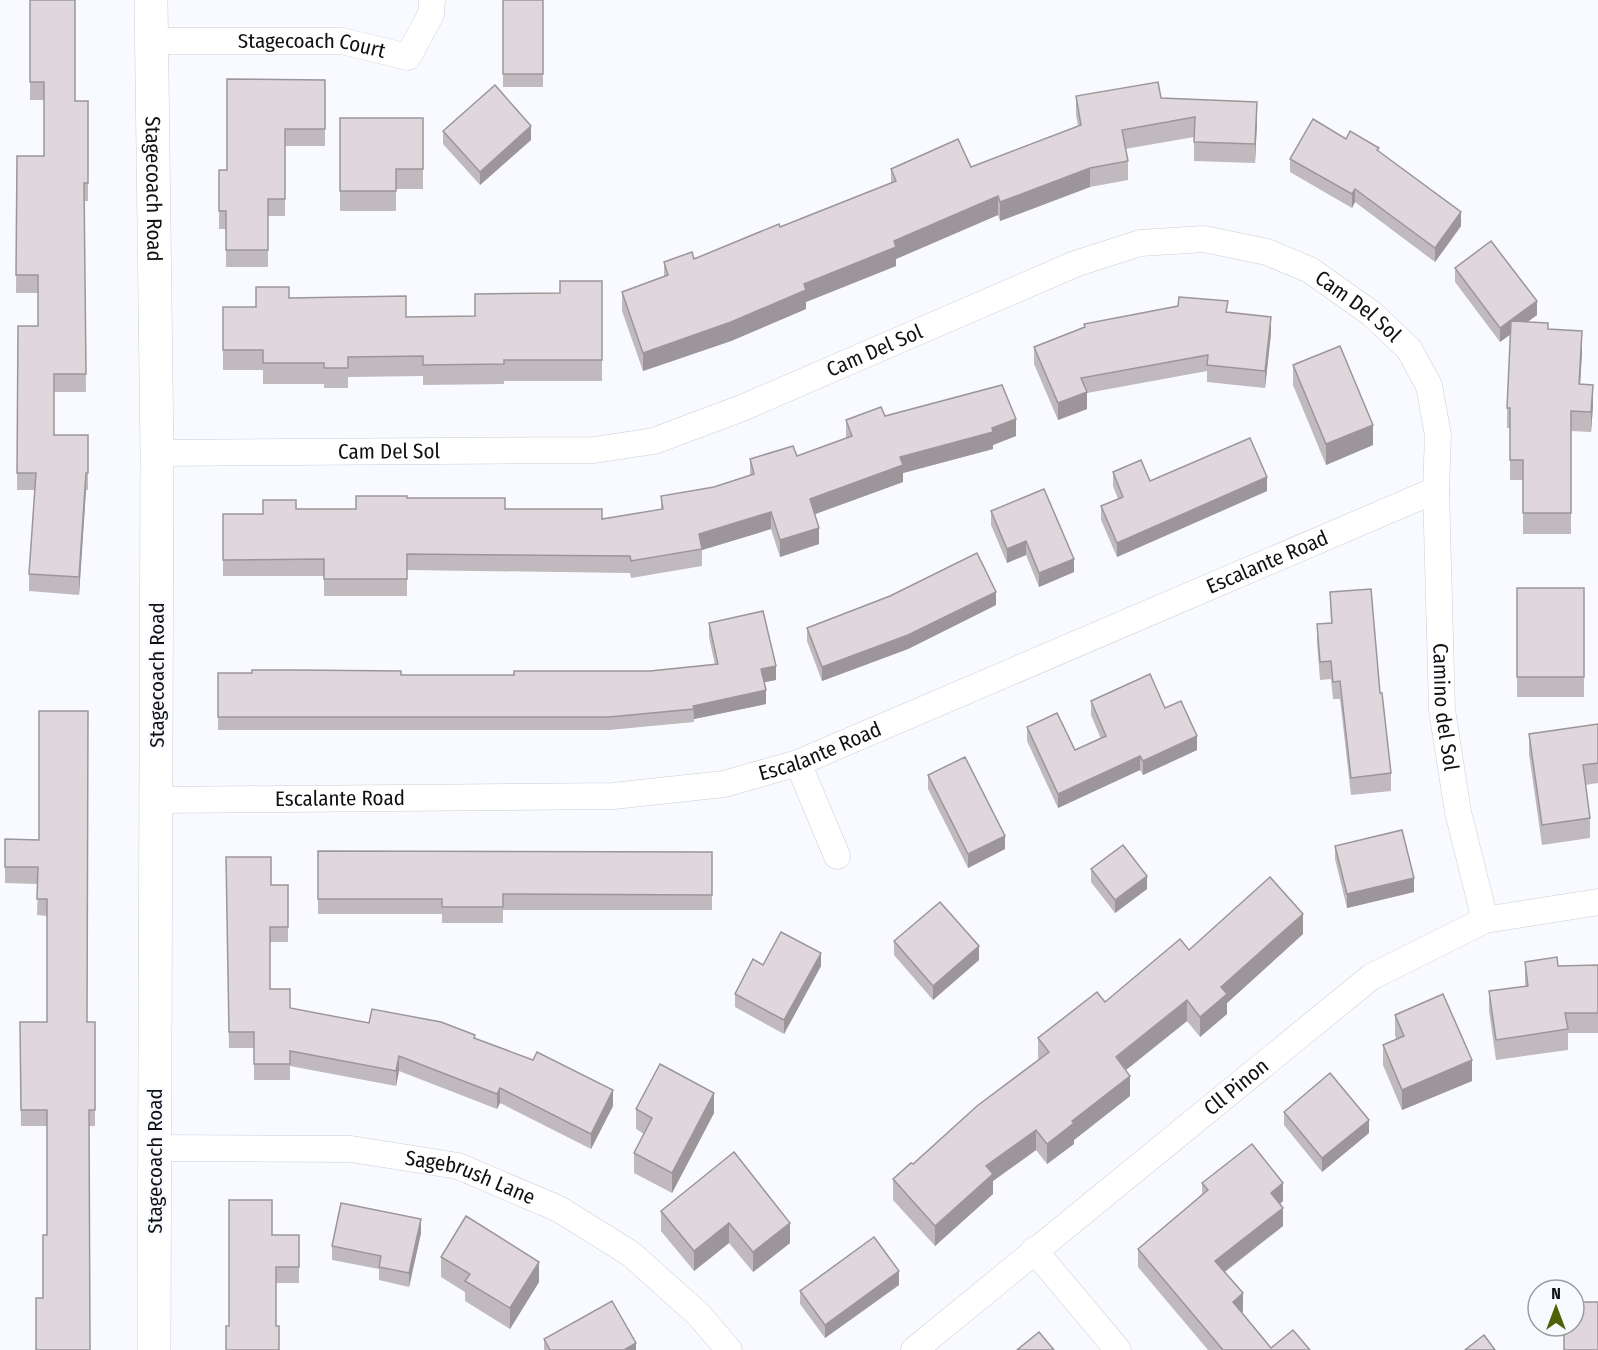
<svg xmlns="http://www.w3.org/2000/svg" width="1598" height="1350" font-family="'Fira Sans Condensed',sans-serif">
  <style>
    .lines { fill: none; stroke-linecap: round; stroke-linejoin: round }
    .street-casing { stroke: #cacfd6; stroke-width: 27 }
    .secondary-casing { stroke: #cacfd6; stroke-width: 34 }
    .street { stroke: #fff; stroke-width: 26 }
    .secondary { stroke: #fff; stroke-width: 33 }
    .wall { fill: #c0b9bd }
    .shaded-wall { fill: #9c969a }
    .building { fill: #dfd7dc; stroke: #9c969a; stroke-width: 1.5 }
    .labels { text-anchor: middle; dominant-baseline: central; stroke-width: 5; stroke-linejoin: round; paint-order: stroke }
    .street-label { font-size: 21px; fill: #0f1113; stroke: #f8faff }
  </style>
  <rect width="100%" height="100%" fill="#f8faff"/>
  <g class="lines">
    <g class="street-casing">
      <g id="street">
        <path id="s1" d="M153 41H342L408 57 431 14 432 0"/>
        <path id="s2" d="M157 453 594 450 654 441 742 408 1075 264 1140 243 1204 239 1267 252 1310 270 1372 314 1409 349 1429 386 1438 435 1436 490 1442 710 1458 812 1485 920"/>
        <polyline points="798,763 837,856"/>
        <path id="s3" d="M156 800 613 796 724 784 798 763 1436 490"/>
        <path id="s4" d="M156 1148 351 1149 458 1166 559 1209 631 1254 698 1314 729 1350"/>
        <polyline points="1034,1250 1118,1350"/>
        <path id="s5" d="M914 1350 1371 977 1485 920 1598 902"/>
      </g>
    </g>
    <g class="secondary-casing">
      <g id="secondary">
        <path id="s6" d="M151 0 157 453 154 1350"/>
      </g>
    </g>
    <use href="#street" class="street"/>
    <use href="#secondary" class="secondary"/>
  </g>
  <g class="wall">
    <polygon points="30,0 75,101 88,101 88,201 84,201 86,392 54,392 54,435 88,435 88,490 86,490 79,595 29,591 29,574 35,490 17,490 18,326 38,326 38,293 16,293 17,156 44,156 44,100 30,100"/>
    <rect x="503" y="0" width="40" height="87"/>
    <polygon points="325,80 325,146 285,146 285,216 268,216 268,267 226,267 226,229 219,229 219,170 227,170"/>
    <polygon points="1076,96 1161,98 1257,121 1255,163 1194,161 1194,137 1125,149 1128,161 1128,180 1090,187 1000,221 998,215 896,259 896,266 806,302 806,309 731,341 643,371 622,311 622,292 664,276 664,262 694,259 780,227 891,183 891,169 971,167 1078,126 1076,115"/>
    <polygon points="340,118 423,118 423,189 396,189 396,211 340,211"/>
    <polygon points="443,131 531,140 480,185 443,144"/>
    <polygon points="1346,139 1379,152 1461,226 1435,262 1355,202 1352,208 1290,172 1290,159"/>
    <polygon points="1455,268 1537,315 1527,322 1548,329 1582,352 1580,384 1593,406 1591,432 1571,431 1571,534 1523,534 1523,480 1510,480 1510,428 1507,428 1507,408 1511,334 1500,342 1455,282"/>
    <polygon points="602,281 602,381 504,381 504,384 423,385 423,376 348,377 348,388 324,388 324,384 263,384 263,370 223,370 223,307 256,307 289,298 406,317 475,316"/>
    <polygon points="1228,312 1271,333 1265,388 1207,382 1207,371 1087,393 1087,409 1058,420 1034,364 1034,347 1084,327 1084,324"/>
    <polygon points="1293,365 1373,445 1326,465 1293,385"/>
    <polygon points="885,416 1016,436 993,445 993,449 903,473 903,482 815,514 819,544 780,557 771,529 702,550 702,566 631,578 630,573 407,570 407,596 324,596 324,576 223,576 223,514 263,514 296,509 356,509 407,498 602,519 661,510 661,496 714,487 750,476 750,459 797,456 846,438 846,420"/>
    <polygon points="1113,472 1150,481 1267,491 1117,557 1101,520 1101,506 1118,499 1113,486"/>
    <polygon points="991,511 1074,572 1039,587 1026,555 1007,563 991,525"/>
    <rect x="1517" y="588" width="67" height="109"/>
    <polygon points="1330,592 1380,693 1391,773 1391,791 1351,795 1340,699 1333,699 1331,679 1320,680 1317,642 1317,624 1331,623"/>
    <polygon points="996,605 908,649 822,681 807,641 807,628"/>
    <polygon points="709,623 776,680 764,682 766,704 694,719 694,722 609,730 218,730 218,673 401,675 514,675 650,671 715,665 709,637"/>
    <polygon points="1091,701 1165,708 1197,750 1143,775 1140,770 1058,808 1027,741 1027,727 1075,750 1101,739 1091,715"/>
    <polygon points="1598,724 1598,783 1585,785 1590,818 1590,838 1542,845 1529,754 1529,734"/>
    <polygon points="928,775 1005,849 968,868 928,789"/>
    <polygon points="39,840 87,1022 95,1022 95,1126 89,1126 43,1298 47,1235 47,1126 21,1126 20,1022 47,1022 47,916 37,915 38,884 5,883 5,867"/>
    <polygon points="1335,846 1414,892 1347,908 1335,859"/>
    <polygon points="318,851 712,852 712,910 503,910 503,923 442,923 442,914 318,914"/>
    <polygon points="226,857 271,885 288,885 288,942 270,942 270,989 290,1008 369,1023 475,1038 613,1106 591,1149 500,1103 497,1109 399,1071 396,1086 290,1066 290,1080 254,1080 254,1048 229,1048"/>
    <polygon points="1091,869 1147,889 1115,913 1091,882"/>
    <polygon points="1303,934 1227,1003 1227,1014 1200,1037 1187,1021 1126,1070 1130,1096 1074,1140 1074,1144 1047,1164 1036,1150 993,1181 993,1194 935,1246 893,1200 893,1179 913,1164 1039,1060 1038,1058 1038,1038 1105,1002"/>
    <polygon points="894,941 979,960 933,1000 894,955"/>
    <polygon points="1525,962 1558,966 1598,965 1598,1033 1568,1033 1568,1050 1496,1060 1489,1011 1489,991 1525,986"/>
    <polygon points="763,965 821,966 784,1034 735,1007 735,994"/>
    <polygon points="1395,1015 1472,1081 1402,1110 1383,1065 1383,1045 1396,1039 1395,1035"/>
    <polygon points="636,1109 714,1113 672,1193 634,1173 634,1153 644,1134 636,1129"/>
    <polygon points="1284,1112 1369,1133 1322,1172 1284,1125"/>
    <polygon points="734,1152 790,1243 753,1272 729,1243 694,1271 661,1231 661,1211"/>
    <polygon points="1202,1183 1283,1201 1280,1204 1283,1226 1225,1272 1243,1311 1242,1313 1271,1348 1310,1350 1208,1350 1138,1267 1138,1249 1202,1194"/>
    <polygon points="421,1233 409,1287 379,1280 379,1269 332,1260 332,1246"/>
    <polygon points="272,1235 299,1235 299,1283 276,1283 229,1326"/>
    <polygon points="441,1257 539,1282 510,1329 465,1301 465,1292 441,1277"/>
    <polygon points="899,1285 825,1338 800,1304 800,1291"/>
    <polygon points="544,1339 636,1350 544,1350"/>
  </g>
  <g class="shaded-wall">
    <polygon points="1257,102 1257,121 1255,163 1255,144"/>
    <polygon points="531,126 531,140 480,185 480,172"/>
    <polygon points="1090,168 1090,187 1000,221 1000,202"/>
    <polygon points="1355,189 1355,202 1352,208 1352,194"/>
    <polygon points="998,196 998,215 896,259 896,266 806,302 806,309 731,341 643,371 643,353 804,284 894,241"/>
    <polygon points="1461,212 1461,226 1435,262 1435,248"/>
    <polygon points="1537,301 1537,315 1500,342 1500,328"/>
    <polygon points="1271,317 1271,333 1265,388 1265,371"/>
    <polygon points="1582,331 1582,352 1579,405 1579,384"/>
    <polygon points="1593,385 1593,406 1591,432 1591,412"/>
    <polygon points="1087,392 1087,409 1058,420 1058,403"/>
    <polygon points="1016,419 1016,436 993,445 993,449 903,473 903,482 810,516 810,499 900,457 992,428"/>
    <polygon points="1373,425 1373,445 1326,465 1326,444"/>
    <polygon points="86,473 86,490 79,595 79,577"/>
    <polygon points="1267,477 1267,491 1117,557 1117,543"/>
    <polygon points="771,512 771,529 702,550 699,534"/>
    <polygon points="819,528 819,544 780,557 780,540"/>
    <polygon points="1026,541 1026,555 1007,563 1007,549"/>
    <polygon points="1074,559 1074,572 1039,587 1039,573"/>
    <polygon points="996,592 996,605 908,649 822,681 822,667"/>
    <polygon points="776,666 776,680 761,683 761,669"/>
    <polygon points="766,690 766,704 694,719 693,706"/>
    <polygon points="1197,736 1197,750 1143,775 1143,761"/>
    <polygon points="1140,756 1140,770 1058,808 1058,794"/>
    <polygon points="1005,836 1005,849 968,868 968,854"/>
    <polygon points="1147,876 1147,889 1115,913 1115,900"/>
    <polygon points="1414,878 1414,892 1347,908 1347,894"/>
    <polygon points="1303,914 1303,934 1227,1003 1227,1014 1200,1037 1200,1017 1221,987"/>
    <polygon points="979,946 979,960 933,1000 933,986"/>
    <polygon points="821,953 821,966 784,1034 784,1020"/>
    <polygon points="1187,1000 1187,1021 1116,1078 1116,1057"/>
    <polygon points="399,1056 399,1071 396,1086 396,1071"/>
    <polygon points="1472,1060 1472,1081 1402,1110 1402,1090"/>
    <polygon points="1130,1076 1130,1096 1074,1140 1074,1144 1047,1164 1047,1144 1072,1121"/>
    <polygon points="500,1088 500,1103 497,1109 497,1094"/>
    <polygon points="613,1090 613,1106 591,1149 591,1134"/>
    <polygon points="714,1093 714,1113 672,1193 672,1173"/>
    <polygon points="1369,1120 1369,1133 1322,1172 1322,1158"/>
    <polygon points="1036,1130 1036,1150 993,1181 993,1194 935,1246 935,1226 986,1166"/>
    <polygon points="1283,1183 1283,1201 1271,1211 1271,1193"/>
    <polygon points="1283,1208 1283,1226 1215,1279 1215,1261"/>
    <polygon points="421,1219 421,1233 409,1287 409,1273"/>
    <polygon points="729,1223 729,1243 694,1271 694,1251"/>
    <polygon points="790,1223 790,1243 753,1272 753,1252"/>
    <polygon points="539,1262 539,1282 510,1329 510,1308"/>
    <polygon points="899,1271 899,1285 825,1338 825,1325"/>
    <polygon points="1243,1293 1243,1311 1233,1320 1233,1302"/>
    <polygon points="636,1343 636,1350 624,1350"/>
  </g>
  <g class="building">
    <polygon points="30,0 75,0 75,101 88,101 88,183 84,183 86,374 54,374 54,435 88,435 88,473 86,473 79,577 29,574 36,473 17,473 18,326 38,326 38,275 16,275 17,156 44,156 44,82 30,82"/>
    <rect x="503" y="0" width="40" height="74"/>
    <polygon points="227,79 325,80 325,129 285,129 285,199 268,199 268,250 226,250 226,211 219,211 219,170 227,170"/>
    <polygon points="1158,82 1161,98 1257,102 1255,144 1194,142 1195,117 1122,130 1128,161 1090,168 1000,202 998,196 894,241 896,247 804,284 806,290 731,322 643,353 622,292 668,275 664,262 692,252 694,259 779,224 780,227 896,181 891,169 958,139 971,167 1081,125 1076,96"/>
    <polygon points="495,85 531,126 480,172 443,131"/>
    <polygon points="340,118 423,118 423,169 396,169 396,191 340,191"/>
    <polygon points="1313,119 1346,139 1350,131 1379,148 1377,150 1461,212 1435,248 1355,189 1352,194 1290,159"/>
    <polygon points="1491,241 1537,301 1500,328 1455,268"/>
    <polygon points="560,281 602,281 602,360 504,360 504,364 423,365 423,356 348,357 348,368 324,368 324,363 263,363 263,350 223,350 223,307 256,307 256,287 289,287 289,298 406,296 406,317 475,316 475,294 560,293"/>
    <polygon points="1179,297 1228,301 1226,312 1271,317 1265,371 1207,365 1208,355 1081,378 1087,392 1058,403 1034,347 1085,327 1084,324 1178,306"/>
    <polygon points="1511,321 1548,323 1548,329 1582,331 1579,384 1593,385 1591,412 1571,411 1571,513 1523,513 1523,460 1510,460 1510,408 1507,408"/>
    <polygon points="1340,346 1373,425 1326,444 1293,365"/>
    <polygon points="1002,385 1016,419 992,428 993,432 900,457 903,465 810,499 819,528 780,540 771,512 699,534 702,549 631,561 630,556 407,554 407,579 324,579 324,559 223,560 223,514 263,514 263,500 296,500 296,509 356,509 356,496 407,496 407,498 505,498 505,509 602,509 602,519 663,509 661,496 714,487 754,474 750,459 793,446 797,456 852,436 846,420 881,407 885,416"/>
    <polygon points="1250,438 1267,477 1117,543 1101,506 1123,497 1113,472 1141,460 1150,481"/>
    <polygon points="1044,489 1074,559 1039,573 1026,541 1007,549 991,511"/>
    <polygon points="977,553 996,592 908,635 822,667 807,628 890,596"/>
    <rect x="1517" y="588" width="67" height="89"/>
    <polygon points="1371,589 1380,693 1382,693 1391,773 1351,778 1340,681 1333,682 1331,661 1320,662 1317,624 1332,623 1330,592"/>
    <polygon points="763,611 776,666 761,669 766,690 693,706 694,709 609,717 218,717 218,673 252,673 252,670 295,670 401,671 401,675 514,675 514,671 650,671 718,664 709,623"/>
    <polygon points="1150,674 1165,708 1181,701 1197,736 1143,761 1140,756 1058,794 1027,727 1057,713 1075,750 1106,736 1091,701"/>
    <polygon points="39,711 88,711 87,1022 95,1022 95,1110 89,1110 90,1350 36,1350 36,1298 43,1298 43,1235 47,1235 47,1110 21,1110 20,1022 47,1022 47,899 37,899 38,867 5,867 5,839 39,840"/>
    <polygon points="1598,724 1598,763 1583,765 1590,818 1542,825 1529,734"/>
    <polygon points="965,757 1005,836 968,854 928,775"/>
    <polygon points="1402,830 1414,878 1347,894 1335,846"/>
    <polygon points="1123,845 1147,876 1115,900 1091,869"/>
    <polygon points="318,851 712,852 712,895 503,894 503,907 442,907 442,899 318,899"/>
    <polygon points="226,857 271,857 271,885 288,885 288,927 270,927 270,989 290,989 290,1008 369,1023 372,1009 441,1022 475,1035 474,1038 533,1060 537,1052 613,1090 591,1134 500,1088 497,1094 399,1056 396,1071 290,1051 290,1064 254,1064 254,1032 229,1032"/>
    <polygon points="1270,877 1303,914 1221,987 1227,994 1200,1017 1187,1000 1116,1057 1130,1076 1072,1121 1074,1123 1047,1144 1036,1130 986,1166 993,1174 935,1226 893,1179 911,1163 913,1164 977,1106 1049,1052 1038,1038 1097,992 1105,1002 1180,939 1189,950"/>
    <polygon points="940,902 979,946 933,986 894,941"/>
    <polygon points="781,932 821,953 784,1020 735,994 753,959 763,965"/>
    <polygon points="1557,957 1558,966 1598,965 1598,1013 1565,1013 1568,1029 1496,1040 1489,991 1528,986 1525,962"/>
    <polygon points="1443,994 1472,1060 1402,1090 1383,1045 1404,1036 1395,1015"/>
    <polygon points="660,1064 714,1093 672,1173 634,1153 652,1118 636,1109"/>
    <polygon points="1330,1073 1369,1120 1322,1158 1284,1112"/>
    <polygon points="1252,1144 1283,1183 1271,1193 1283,1208 1215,1261 1243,1293 1233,1302 1271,1348 1293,1330 1310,1350 1223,1350 1138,1249 1208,1190 1202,1183"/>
    <polygon points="734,1152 790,1223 753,1252 729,1223 694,1251 661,1211"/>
    <polygon points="229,1200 272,1200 272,1235 299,1235 299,1267 276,1267 276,1326 279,1326 279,1350 226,1350 226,1326 229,1326"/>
    <polygon points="341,1203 421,1219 409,1273 379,1267 381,1256 332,1246"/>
    <polygon points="466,1216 539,1262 510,1308 465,1281 470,1274 441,1257"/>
    <polygon points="874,1237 899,1271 825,1325 800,1291"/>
    <polygon points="612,1301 636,1343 624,1350 550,1350 544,1339"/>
    <polygon points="1574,1302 1598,1302 1598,1350 1564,1350 1564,1326 1574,1326"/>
    <polygon points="1039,1332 1054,1350 1017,1350"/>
    <polygon points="1484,1335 1495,1350 1465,1350"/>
  </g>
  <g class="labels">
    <g class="street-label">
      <text stroke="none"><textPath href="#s1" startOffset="159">Stagecoach Court</textPath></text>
      <text stroke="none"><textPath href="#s6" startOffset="189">Stagecoach Road</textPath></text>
      <text stroke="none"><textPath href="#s2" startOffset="1258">Cam Del Sol</textPath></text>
      <text stroke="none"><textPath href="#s2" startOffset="736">Cam Del Sol</textPath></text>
      <text stroke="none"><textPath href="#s2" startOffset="232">Cam Del Sol</textPath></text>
      <text stroke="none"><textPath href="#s3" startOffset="1156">Escalante Road</textPath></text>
      <text transform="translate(157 675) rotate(-90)">Stagecoach Road</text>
      <text stroke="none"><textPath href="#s2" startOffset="1689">Camino del Sol</textPath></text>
      <text stroke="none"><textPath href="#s3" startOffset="670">Escalante Road</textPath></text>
      <text stroke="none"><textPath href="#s3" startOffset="184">Escalante Road</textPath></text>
      <text stroke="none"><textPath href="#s5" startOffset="416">Cll Pinon</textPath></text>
      <text transform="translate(155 1161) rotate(-90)">Stagecoach Road</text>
      <text stroke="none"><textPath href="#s4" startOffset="318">Sagebrush Lane</textPath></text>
    </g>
  </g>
  <g transform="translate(1556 1308)"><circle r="28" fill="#f8faff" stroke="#9b9da1" stroke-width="1.5"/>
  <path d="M0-4.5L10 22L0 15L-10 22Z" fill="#506108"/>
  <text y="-9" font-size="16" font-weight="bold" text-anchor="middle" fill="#0f1113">N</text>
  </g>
</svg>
